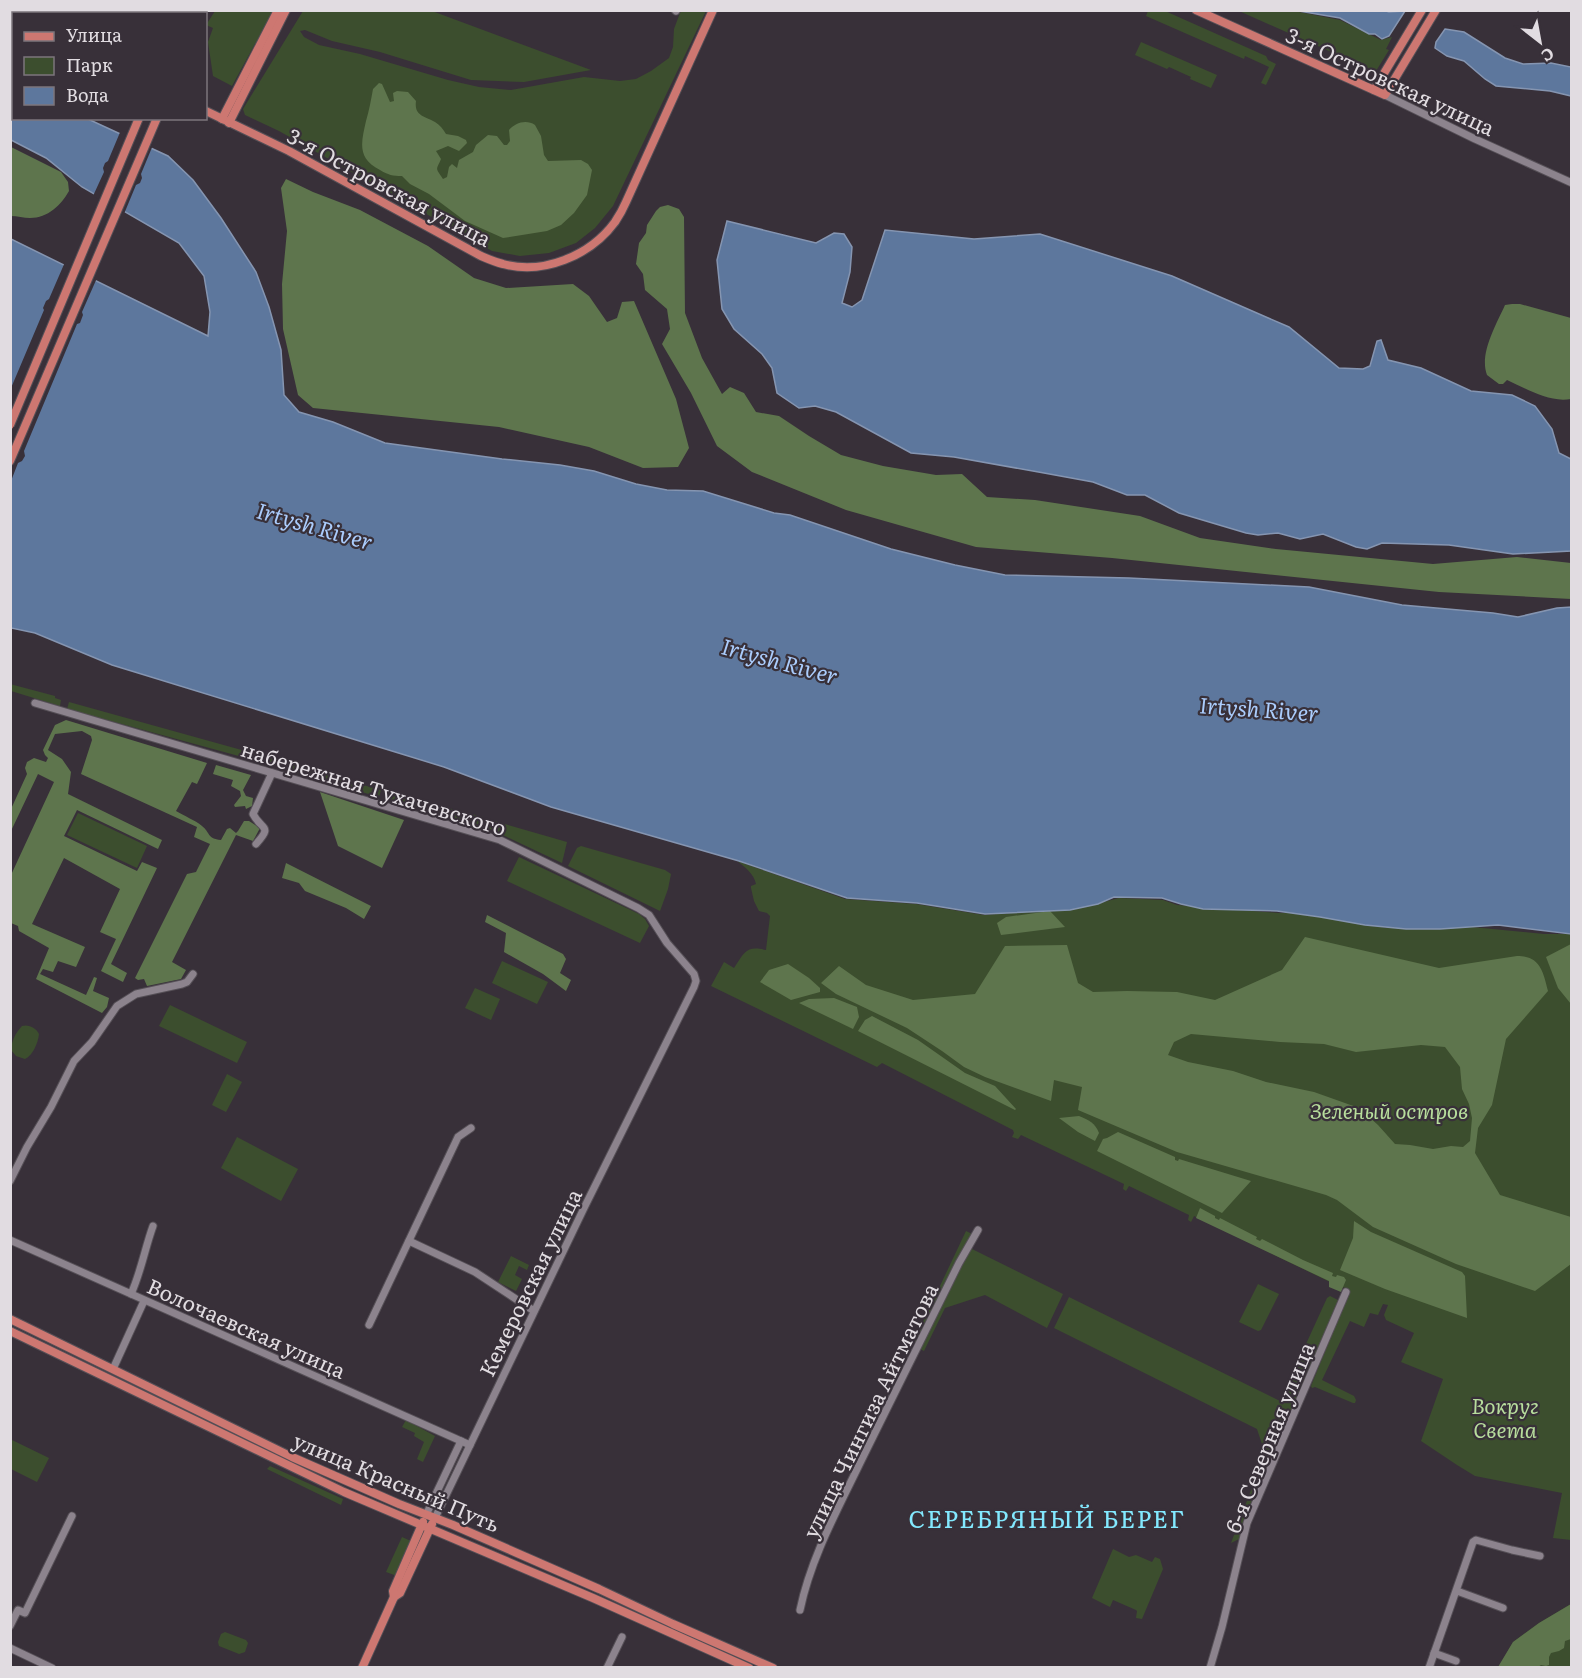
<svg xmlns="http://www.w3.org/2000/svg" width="1582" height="1678" font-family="Literata,serif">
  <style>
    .green { fill: #3c4e2e }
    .forest { fill: #5e754d; fill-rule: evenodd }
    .water { fill: #5d779d; stroke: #8595b1; stroke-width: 1.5 }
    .pier { fill: #383039 }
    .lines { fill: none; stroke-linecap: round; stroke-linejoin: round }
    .minor-casing { stroke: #554f56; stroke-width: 9 }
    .major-casing { stroke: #554f56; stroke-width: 10 }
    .minor { stroke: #8c838d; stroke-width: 7 }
    .major { stroke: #cd7771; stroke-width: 8 }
    .major-bridge-casing { stroke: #554f56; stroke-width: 10; stroke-linecap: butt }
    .major-bridge { stroke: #cd7771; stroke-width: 8 }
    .labels { text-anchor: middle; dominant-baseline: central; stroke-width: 4.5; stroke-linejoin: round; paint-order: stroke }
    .street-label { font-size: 21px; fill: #e1dce1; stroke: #383039 }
    .park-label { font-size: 21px; font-style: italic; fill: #b7dd9c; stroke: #383039 }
    .water-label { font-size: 22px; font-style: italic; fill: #abccfc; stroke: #383039 }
    .quarter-label { font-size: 24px; letter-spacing: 1.5px; fill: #83e9ff; stroke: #383039 }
  </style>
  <rect width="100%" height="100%" fill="#383039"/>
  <g class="green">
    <polygon points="215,11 273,11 232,86 213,76 208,42 213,28 206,25"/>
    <polygon points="303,11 432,11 591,70 524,82 471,80 380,52 332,41 305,30 300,31 304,37 319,45 360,54 448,80 479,87 511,90 584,77 620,81 636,79 651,71 669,58 673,47 674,29 680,13 682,11 706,11 613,206 595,228 576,243 549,253 520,256 492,251 279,131 245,115 243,109"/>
    <polygon points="1148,11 1165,11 1266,56 1268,60 1276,64 1266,85 1261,83 1269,67 1245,56 1244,59 1146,16"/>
    <polygon points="1239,11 1294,11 1340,20 1381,40 1392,37 1386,49 1389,50 1376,71 1374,71"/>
    <polygon points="1141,42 1217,75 1211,88 1190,79 1191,77 1169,67 1167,69 1135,55"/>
    <polygon points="10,684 55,696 55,698 61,700 60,706 11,691"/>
    <polygon points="69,702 274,759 272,765 67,709"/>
    <polygon points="281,762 381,790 379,797 279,768"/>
    <polygon points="387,792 483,817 480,825 386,799"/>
    <polygon points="78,813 147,846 137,868 67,835"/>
    <polygon points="491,820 567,842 562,863 488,828"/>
    <polygon points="581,846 665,870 671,874 668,889 660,911 568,866 577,848"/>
    <polygon points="519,857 639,914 645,919 649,926 640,943 507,881"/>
    <path d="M737 861 845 899 916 904 984 915 1081 908 1119 898 1163 900 1177 905 1279 913H1308L1387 928 1472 927 1544 934H1571V1540L1553 1538 1562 1493 1475 1476 1457 1465 1421 1441 1443 1379 1401 1362 1414 1333 1386 1320 1384 1315 1388 1305 1383 1304 1378 1315 1370 1313 1364 1327 1350 1321 1322 1380 1354 1396 1356 1400 1355 1403H1353L1315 1387 1312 1388 1311 1386 1350 1290 1330 1282 1194 1216 1191 1222 1188 1220 1189 1215 1129 1186 1126 1191 1123 1189 1124 1184 1021 1135 1018 1139 1012 1137 1014 1133 1013 1130 882 1063 877 1067 711 986 724 962 734 968C744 953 746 945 766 950L770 916 767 913 759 911 754 901 751 888V886L756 884C754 874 745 867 737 861Z"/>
    <polygon points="502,961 548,982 537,1004 492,983"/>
    <polygon points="475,988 500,999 491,1020 465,1008"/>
    <polygon points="170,1005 247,1042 237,1063 159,1026"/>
    <path d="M22 1026C29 1024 36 1028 39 1034 38 1043 33 1055 25 1059L16 1056 11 1050C11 1042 16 1032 22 1026Z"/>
    <polygon points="227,1074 242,1082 226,1112 212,1105"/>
    <polygon points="237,1137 298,1169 281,1201 221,1168"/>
    <polygon points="966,1231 974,1235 970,1248 1063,1294 1047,1328 985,1295 945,1308 924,1351 912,1345"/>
    <polygon points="511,1256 529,1265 527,1270 519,1266 515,1275 522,1279 516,1291 498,1282"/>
    <polygon points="1258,1284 1279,1294 1261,1330 1258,1331 1239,1322"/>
    <polygon points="1330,1296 1338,1300 1337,1304 1244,1519 1239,1539 1231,1543 1265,1453 1257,1429 1054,1328 1069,1297 1280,1401 1327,1298"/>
    <polygon points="406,1420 435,1436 423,1462 417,1459 424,1442 414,1436 415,1433 402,1427"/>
    <polygon points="10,1439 49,1458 37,1482 11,1469"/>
    <polygon points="270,1466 343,1499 341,1505 267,1469"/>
    <polygon points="402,1537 413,1542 397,1576 386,1572"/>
    <polygon points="1113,1549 1129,1557 1136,1555 1152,1562 1155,1557 1160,1559 1163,1569 1142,1619 1136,1618 1137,1611 1136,1610 1113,1600 1110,1607 1092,1598"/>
    <polygon points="1571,1604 1571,1667 1498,1668 1513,1642 1539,1623"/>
    <polygon points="225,1632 246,1640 248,1643 245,1652 239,1654 219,1646 218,1642 221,1634"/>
  </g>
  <g class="forest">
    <path d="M379 83 382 84 390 102 394 101 393 93 397 91 408 92 416 101C414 116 424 116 435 122 440 125 443 129 446 134L458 136 466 140 467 143 459 151 448 146 436 151 441 159C436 171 435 167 443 179L447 177 449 167 452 164 457 168 459 160 473 152 476 145 488 135 497 136 504 145H507L510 141 509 130C515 123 526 119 535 125L541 136 544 155 548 161 581 160 588 164 592 170 587 195 574 213 561 225 547 231 503 238 465 221 429 194 410 184 402 176C393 176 388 175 380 170 357 158 361 143 366 121 369 111 371 100 373 89Z"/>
    <path d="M11 147 61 172 68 182 69 191C61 205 48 218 30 218 24 218 17 216 11 216Z"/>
    <polygon points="286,179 313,192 360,210 428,246 474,278 506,288 573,284 589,296 607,322 617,318 622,302 634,301 676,399 689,448 678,467 643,468 589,447 499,427 313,408 298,395 283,329 282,284 287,231 281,188"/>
    <polygon points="668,205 679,209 684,217 685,313 702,358 722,394 730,387 744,393 756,412 779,416 809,436 841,455 883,466 936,475 962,474 987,497 1035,500 1140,516 1200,538 1276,549 1433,564 1517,557 1571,563 1571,599 1439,592 1112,558 976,547 846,510 752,472 717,446 691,393 662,344 670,329 667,309 645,290 643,274 636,264 639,243 646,233 647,225 656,211 660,207"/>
    <path d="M1512 304H1520L1571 318V399C1549 403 1527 389 1507 380L1503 384H1499L1487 375C1479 354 1496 325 1505 305Z"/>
    <path d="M66 720 207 763 197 784 192 782 176 811C184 816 195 820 202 826 210 832 207 839 221 840L227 829 230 828 236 833 238 831 244 821H249L260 828 253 841 236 835 172 962 186 970 181 979 147 986 144 979 138 980 135 978 187 874 196 872 210 844 194 837 197 827 81 774 92 740 91 736 82 731 55 734 48 750 62 759 71 772 68 794 162 840 158 849 77 810 64 836 137 871 142 862 157 868 111 964 127 973 123 982 101 971 116 939 100 932 120 889 64 858 32 924 85 947 76 967 58 961 53 972 43 969 40 974 86 995 94 977 97 978 93 991 109 998 107 1007 102 1013 36 979 49 948 19 931 18 926 11 923V875L54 782 38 774 11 831V809L27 774 25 768 27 762 34 758 46 762 48 758 45 755 43 750 55 725Z"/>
    <polygon points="216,765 251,775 243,790 246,796 253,798 252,806 246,809 245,806 235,807 234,805 241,796 240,791 231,786 233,780 213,774"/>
    <polygon points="320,792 404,820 382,868 338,846"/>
    <polygon points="286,863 371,906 364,919 346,908 305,891 299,883 282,878"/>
    <polygon points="1050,911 1065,927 1001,935 997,923 1006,917"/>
    <polygon points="487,915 563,954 566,959 560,973 571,980 566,991 543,974 504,952 506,933 485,922"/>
    <path d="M1305 937 1439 968 1517 956C1540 956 1543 971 1548 991L1506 1039 1492 1105 1478 1128 1475 1153 1500 1195 1571 1217V1264L1535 1291 1456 1264 1373 1227 1337 1200 1326 1195 1177 1152 1078 1110 1082 1087 1054 1080 1051 1101 985 1077 964 1067 942 1051 907 1028 836 994 821 983 839 966 866 985 913 1000 975 994 1005 946 1067 945 1078 983 1093 992 1127 991 1177 992 1215 1000 1282 970ZM1191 1034 1280 1042 1324 1044 1356 1052 1421 1045 1445 1047 1460 1067 1462 1089 1469 1104 1472 1118 1470 1141 1463 1147 1451 1146 1433 1149 1410 1145 1395 1144 1378 1125 1359 1108 1314 1092 1266 1082 1233 1071 1188 1062 1168 1055 1174 1042Z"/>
    <polygon points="1571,944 1571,1004 1558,988 1546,957"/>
    <polygon points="788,964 809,978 820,988 820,992 791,1000 760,982 769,970"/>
    <polygon points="834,998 857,1007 859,1017 853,1029 799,1003 809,999"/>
    <polygon points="872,1016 918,1040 965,1073 995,1086 1016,1109 1015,1110 858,1031 865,1020"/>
    <path d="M1079 1116C1089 1120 1095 1123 1099 1133L1095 1141 1078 1132 1059 1118Z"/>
    <polygon points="1118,1132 1175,1157 1175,1160 1178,1161 1179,1159 1251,1181 1222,1213 1097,1151 1103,1139 1107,1138"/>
    <polygon points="1200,1208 1215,1216 1215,1218 1219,1220 1220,1218 1257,1237 1256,1239 1260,1241 1262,1239 1303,1260 1333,1273 1332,1276 1336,1277 1337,1275 1344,1277 1346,1280 1341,1292 1329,1287 1329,1281 1196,1218"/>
    <polygon points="1354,1221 1371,1232 1462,1272 1465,1276 1467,1318 1385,1289 1340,1270 1353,1238"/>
    <polygon points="1571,1604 1571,1639 1565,1641 1564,1648 1559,1651 1551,1653 1549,1657 1549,1665 1546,1666 1541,1665 1538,1667 1498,1667 1513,1642 1539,1623"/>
  </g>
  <g class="water">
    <polygon points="1386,11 1389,12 1405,11 1389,36 1382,39 1375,34 1369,34 1340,18 1299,11"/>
    <polygon points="1445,29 1464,32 1505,58 1523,64 1551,63 1571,67 1571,96 1550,91 1496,86 1485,79 1464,61 1447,56 1435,48 1436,42"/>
    <polygon points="10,93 13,93 14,118 88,119 168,156 193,180 221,218 256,272 269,307 281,350 284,395 299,412 333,422 385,443 502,459 560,465 594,471 636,484 667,490 703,491 774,513 790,515 891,549 955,565 1005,575 1129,578 1309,587 1402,605 1493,613 1518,617 1557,608 1571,607 1571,934 1498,925 1440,929 1406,929 1365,925 1320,917 1277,911 1203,909 1181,904 1162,898 1114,897 1098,904 1070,910 985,914 917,903 847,898 739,861 551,807 444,767 112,665 35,633 11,628 11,239 208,336 210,312 204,276 179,243 82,187 46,158 11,140"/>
    <polygon points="727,221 816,243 834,233 844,234 852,247 850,272 842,303 852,307 862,300 885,230 974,239 1040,234 1172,276 1289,327 1339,368 1363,369 1370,366 1377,341 1381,340 1388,360 1421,368 1471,391 1512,395 1535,406 1552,429 1559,453 1571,459 1571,551 1513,554 1449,545 1382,543 1367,549 1356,547 1323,534 1300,539 1278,533 1258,535 1246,533 1179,513 1145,495 1127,495 1093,482 1044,473 954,457 911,453 836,412 815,406 799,408 777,393 772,368 762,354 734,329 722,309 717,260"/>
  </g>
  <g class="pier">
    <polygon points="121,130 153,145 141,174 142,178 140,183 136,185 124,214 93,196 104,172 103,168 105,163 108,161"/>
    <polygon points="65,262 97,278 82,312 83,315 80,323 77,324 24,451 25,456 22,461 18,463 11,481 11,388 44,310 43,308 46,301 49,299"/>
  </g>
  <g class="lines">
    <g class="minor-casing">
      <g id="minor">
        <polyline points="675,10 676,11"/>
        <polyline points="1385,95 1475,139 1572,183"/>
        <polyline points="35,703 500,840 638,908 649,915 667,943 694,974 696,981 694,987 584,1208 435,1518"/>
        <path d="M256 844C273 825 262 831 253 814L272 773"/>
        <polyline points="10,1181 27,1147 51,1107 74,1061 92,1042 117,1006 136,994 182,984 187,982 193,974"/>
        <polyline points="10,1240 470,1445"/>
        <polyline points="409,1241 475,1272 534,1311"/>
        <path d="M131 1294C141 1272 145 1248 153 1226"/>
        <polyline points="369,1325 458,1137 471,1128"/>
        <polyline points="113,1369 144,1301"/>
        <polyline points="426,1515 461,1441"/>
        <polyline points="1457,1591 1503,1608"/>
        <path d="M800 1610C811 1557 838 1509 861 1461 893 1395 926 1329 959 1263L978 1230"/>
        <polyline points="10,1626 18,1610 25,1613 72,1516"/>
        <polyline points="10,1648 52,1668"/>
        <polyline points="1434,1653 1456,1661"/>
        <polyline points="607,1668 622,1637"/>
        <polyline points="1210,1668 1222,1627 1247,1523 1346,1292"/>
        <polyline points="1429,1668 1473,1542 1476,1540 1512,1550 1540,1556"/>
      </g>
    </g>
    <g class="major-casing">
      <g id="major">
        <polyline points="1196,10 1385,95 1436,10"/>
        <polyline points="77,14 79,10"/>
        <polyline points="87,14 88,10"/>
        <polyline points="183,14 185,10"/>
        <polyline points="202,14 203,10"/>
        <polyline points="1374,90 1422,10"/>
        <path d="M206 111 289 151 481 256C488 259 495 262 503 264 543 275 590 256 615 222 619 216 623 209 626 202L713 10"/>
        <polyline points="222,119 278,10"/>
        <polyline points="229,123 286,10"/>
        <polyline points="10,461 157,118"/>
        <polyline points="10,1319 292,1457 399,1504 453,1525 599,1589 673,1624 773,1668"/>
        <polyline points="10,1331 344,1492 593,1598 749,1668"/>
        <polyline points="394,1597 400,1593 432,1524"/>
        <polyline points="362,1668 394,1597 393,1591 423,1522"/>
      </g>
    </g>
    <use href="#minor" class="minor"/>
    <use href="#major" class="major"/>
    <g class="major-bridge-casing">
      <polyline id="major-bridge" points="10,425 139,118"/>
    </g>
    <use href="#major-bridge" class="major-bridge"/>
  </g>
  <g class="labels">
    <g class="street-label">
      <text transform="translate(1391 80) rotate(25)">3-я Островская улица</text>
      <text transform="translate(390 186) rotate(28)">3-я Островская улица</text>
      <text transform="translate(374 787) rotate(17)">набережная Тухачевского</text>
      <text transform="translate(529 1282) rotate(-64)">Кемеровская улица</text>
      <text transform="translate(247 1327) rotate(24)">Волочаевская улица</text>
      <text transform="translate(869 1410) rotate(-64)">улица Чингиза Айтматова</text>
      <text transform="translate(1268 1437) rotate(-68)">6-я Северная улица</text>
      <text transform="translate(397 1481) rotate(23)">улица Красный Путь</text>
    </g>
    <g class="park-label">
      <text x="1389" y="1109">Зеленый остров</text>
      <text x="1505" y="1404">Вокруг<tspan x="1505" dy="24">Света</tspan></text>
    </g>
    <g class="water-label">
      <text transform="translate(315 525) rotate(16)">Irtysh River</text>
      <text transform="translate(780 660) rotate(15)">Irtysh River</text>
      <text transform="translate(1259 708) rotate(4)">Irtysh River</text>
    </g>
    <g class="quarter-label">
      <text x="1047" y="1517">СЕРЕБРЯНЫЙ БЕРЕГ</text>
    </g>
  </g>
  <rect width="1582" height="1678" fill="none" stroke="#e1dce1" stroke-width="24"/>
  <rect x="12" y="12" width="195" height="108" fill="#383039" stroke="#7c757c" stroke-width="1.5"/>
  <rect x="24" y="32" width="30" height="9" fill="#cd7771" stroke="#7c757c" stroke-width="1.5"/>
  <text x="66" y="42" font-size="18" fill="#e1dce1">Улица</text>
  <rect x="24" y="57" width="30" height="18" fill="#3c4e2e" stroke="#7c757c" stroke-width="1.5"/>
  <text x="66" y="72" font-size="18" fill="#e1dce1">Парк</text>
  <rect x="24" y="87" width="30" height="18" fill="#5d779d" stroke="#7c757c" stroke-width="1.5"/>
  <text x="66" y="102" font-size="18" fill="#e1dce1">Вода</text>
  <g transform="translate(1540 42) rotate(149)" stroke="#383039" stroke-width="4.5" paint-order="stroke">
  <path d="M0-4.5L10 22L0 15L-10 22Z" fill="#e1dce1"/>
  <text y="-9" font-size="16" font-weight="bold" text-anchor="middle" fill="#e1dce1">С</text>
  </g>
</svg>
